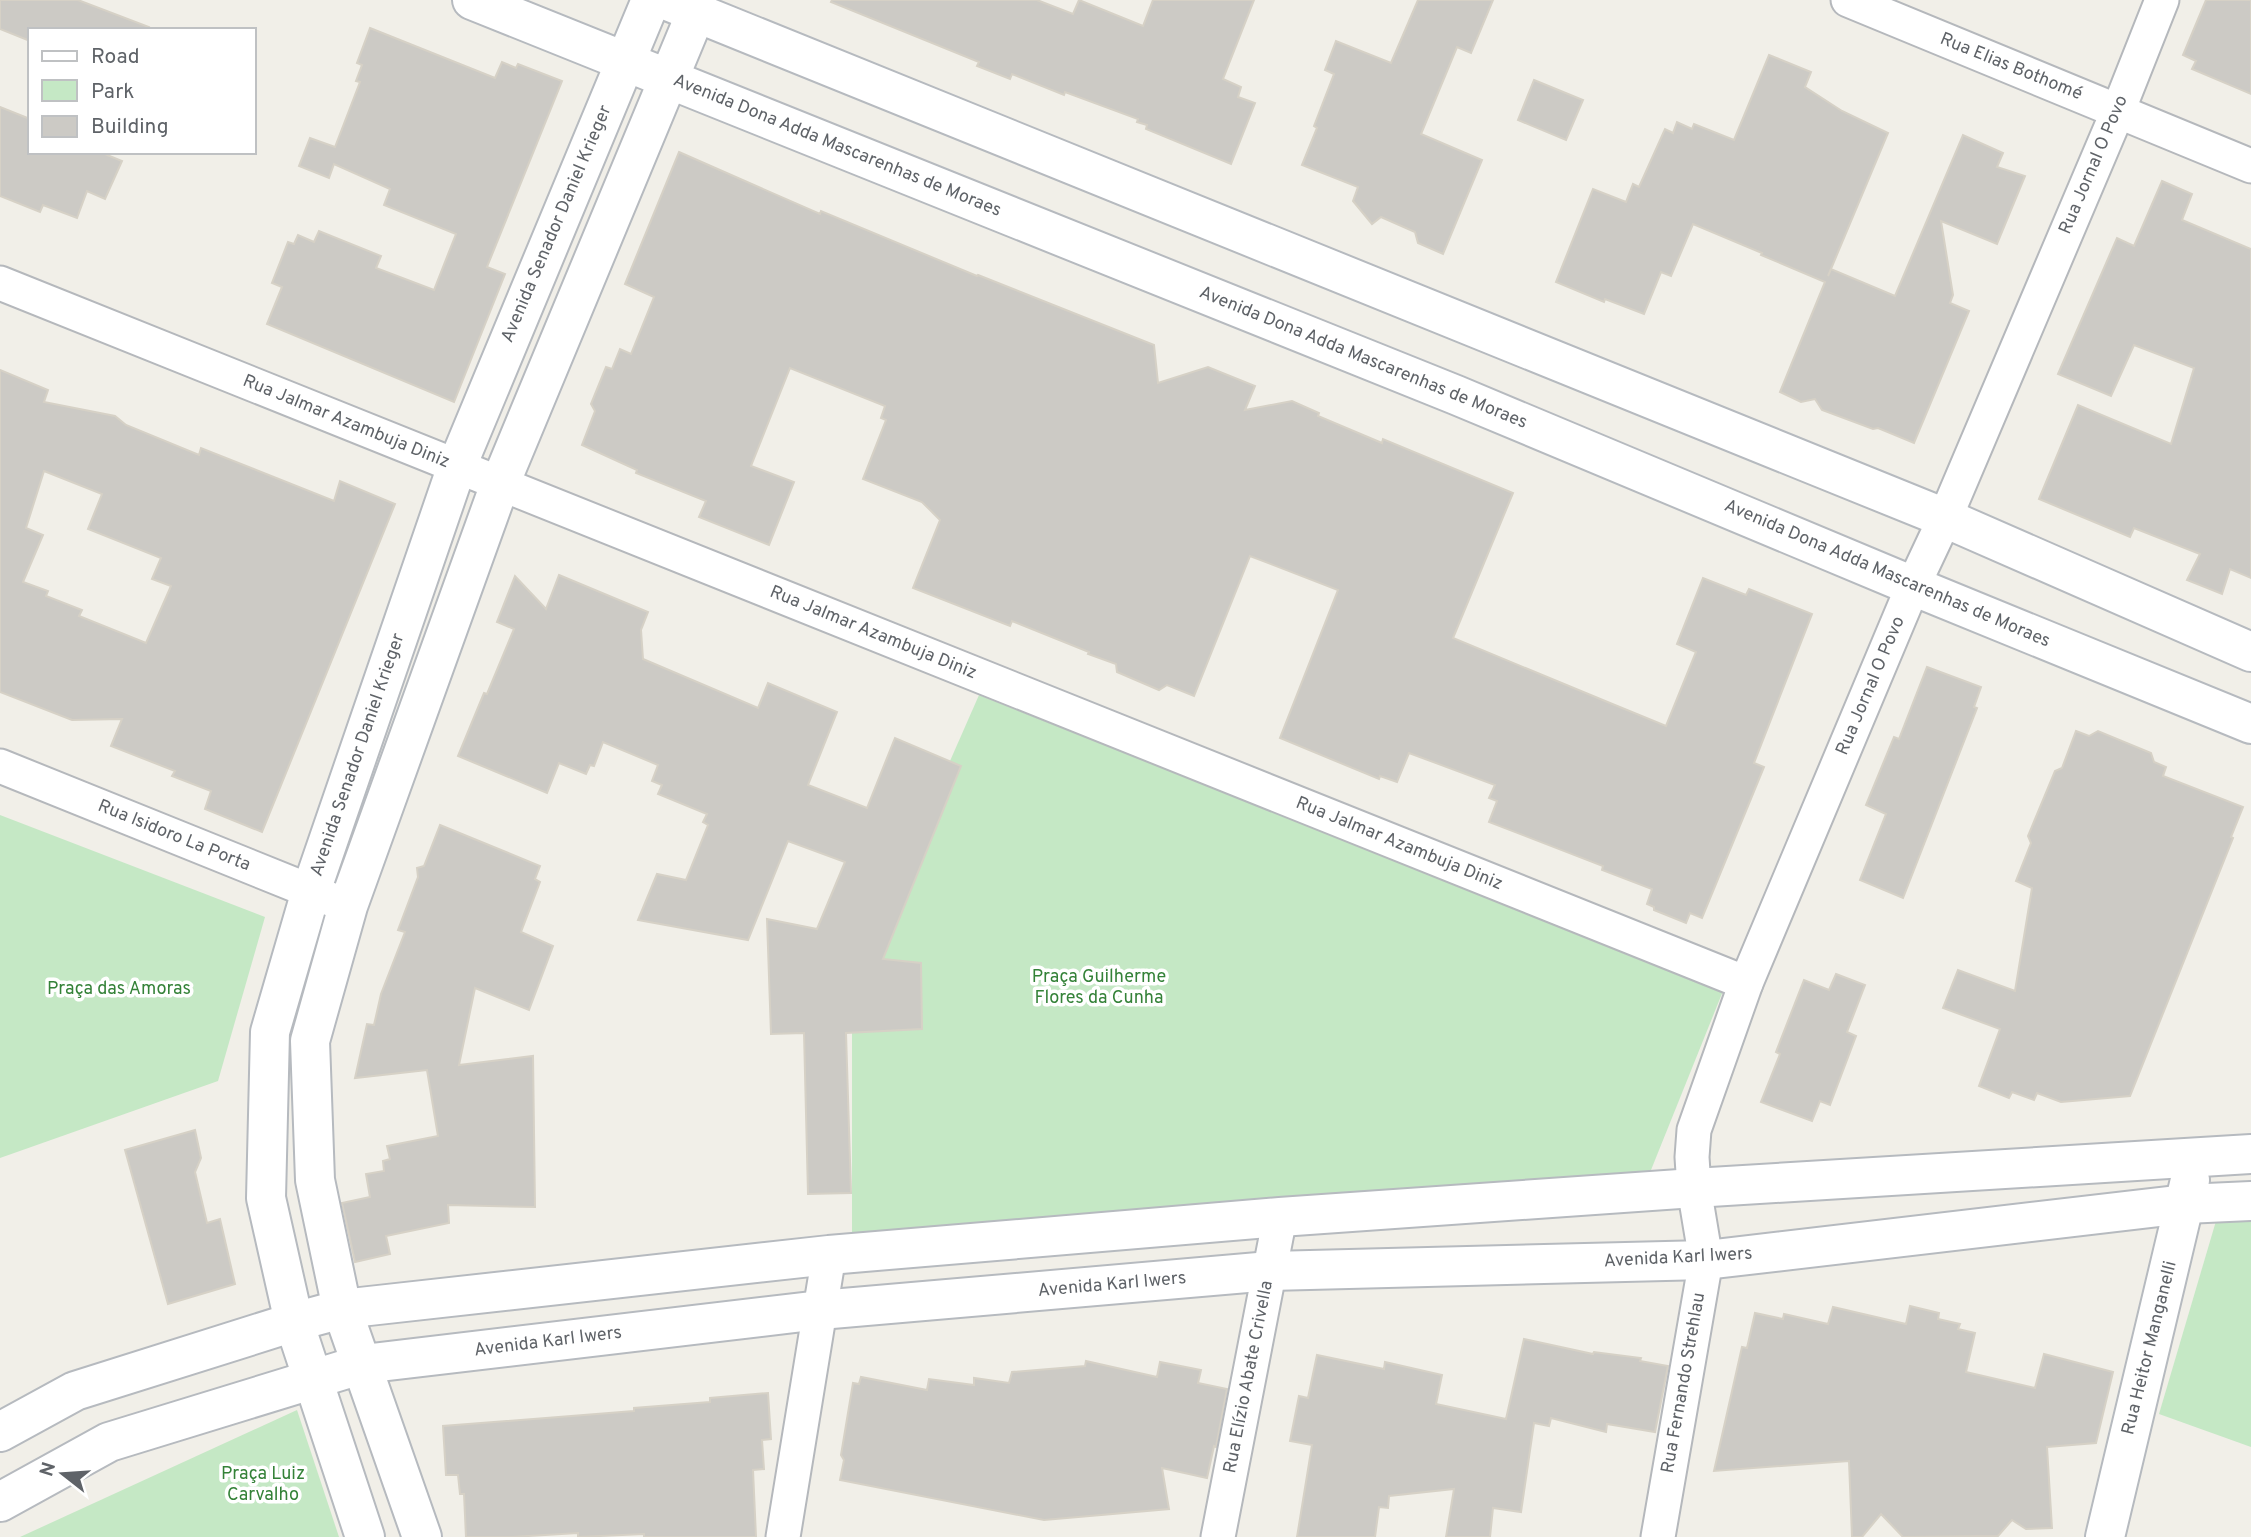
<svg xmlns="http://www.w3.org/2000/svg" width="2251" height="1537" font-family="Overpass,sans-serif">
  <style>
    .green { fill: #c5e8c5 }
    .building { fill: #cccac5; stroke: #d6d1c6; stroke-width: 2; fill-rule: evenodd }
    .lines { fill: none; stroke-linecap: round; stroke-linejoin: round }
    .street-casing { stroke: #b5b8bc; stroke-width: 37 }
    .secondary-casing { stroke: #b6babf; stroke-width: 42 }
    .street { stroke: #fff; stroke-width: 33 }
    .secondary { stroke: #fff; stroke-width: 38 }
    .labels { text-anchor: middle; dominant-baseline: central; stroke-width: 7; stroke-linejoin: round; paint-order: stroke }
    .street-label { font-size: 18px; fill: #5f6368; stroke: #fff }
    .park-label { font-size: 18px; fill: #348238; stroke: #fff }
  </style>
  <rect width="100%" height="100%" fill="#f1efe8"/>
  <g class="green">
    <polygon points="979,695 1723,991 1649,1175 852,1233 852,984"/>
    <polygon points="0,815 265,917 218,1081 0,1158"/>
    <polygon points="2251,1220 2251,1447 2159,1414 2216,1221"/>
    <polygon points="297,1410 339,1537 20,1537"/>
  </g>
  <g class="building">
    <polygon points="0,0 78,0 149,27 148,30 30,30 30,41 0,29"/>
    <polygon points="832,0 1037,0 1073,14 1079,0 1143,26 1153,0 1254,0 1223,79 1241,87 1238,97 1255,103 1231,164 1146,129 1147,125 1137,122 1138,119 1065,92 1064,95 1012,74 1010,79 977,66 979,62 831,2"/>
    <polygon points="1418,0 1493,0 1471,53 1457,47 1421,134 1482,160 1443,254 1418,243 1415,232 1381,217 1372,224 1353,201 1358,187 1302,165 1317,128 1314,126 1334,74 1325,70 1336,41 1391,63"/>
    <polygon points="2206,0 2251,0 2251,94 2192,69 2196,61 2183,55"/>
    <polygon points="370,28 495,78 502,62 516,68 518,64 562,81 487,267 505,274 454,402 267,324 282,287 272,283 288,242 294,244 298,235 314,242 319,231 381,256 376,268 434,290 456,234 384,205 390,189 334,164 329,178 299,166 310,138 335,147 360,82 356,81 362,65 357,63"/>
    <polygon points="1769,55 1811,72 1805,87 1842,111 1888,133 1828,276 1831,269 1895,296 1963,135 2003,153 1997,167 2025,176 1997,244 1941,221 1953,295 1950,303 1969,311 1914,443 1878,428 1873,429 1822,410 1815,399 1801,402 1780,392 1825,282 1761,255 1762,253 1693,224 1671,276 1661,272 1644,314 1605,299 1604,302 1556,282 1593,189 1626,202 1633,184 1639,187 1665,129 1673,133 1677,122 1692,129 1694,124 1734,140"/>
    <polygon points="1534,80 1583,100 1566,140 1518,120"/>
    <polygon points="0,107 30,119 30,152 100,152 122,161 105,199 87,191 77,218 43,205 40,212 0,196"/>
    <polygon points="679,152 820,214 821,211 977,276 978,275 1154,345 1158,383 1208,367 1255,386 1245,410 1292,401 1319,413 1318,416 1382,443 1383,439 1513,493 1453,638 1610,703 1666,726 1696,652 1677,644 1703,578 1746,595 1749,589 1812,614 1754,763 1764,767 1702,918 1690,913 1686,923 1654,910 1654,907 1647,904 1652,889 1602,870 1603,866 1489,822 1497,801 1489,798 1495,785 1409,753 1397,782 1380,776 1379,779 1280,738 1338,590 1250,556 1194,696 1167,685 1159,690 1117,672 1116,664 1088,654 1089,652 1012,621 1010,626 913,588 940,520 922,502 863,479 886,420 881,418 885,406 790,368 751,466 794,482 769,545 699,517 706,501 636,473 637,470 582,445 595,411 591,404 606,367 612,369 620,349 631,354 654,297 625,284"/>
    <polygon points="2162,181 2192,194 2182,220 2251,249 2251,578 2230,569 2222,594 2187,580 2200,554 2134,528 2130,537 2039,499 2078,405 2171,444 2194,368 2134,345 2111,396 2058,374 2117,238 2134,246"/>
    <path d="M0 370 48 390 44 402 115 416 126 425 199 455 201 448 334 501 340 481 395 504 262 832 205 809 211 791 172 776 175 771 111 746 122 719 72 720 0 692ZM44 471 102 494 88 529 161 558 152 579 171 586 146 643 79 616 82 610 46 596 48 591 23 582 43 535 26 528Z"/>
    <polygon points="559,575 648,612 641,630 643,659 758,708 768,683 837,712 808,785 867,808 895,738 961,766 883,959 921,963 922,1029 846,1033 851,1193 808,1194 804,1033 771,1034 767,919 817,929 845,862 788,841 748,940 638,920 657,874 686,880 708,825 703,822 707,814 658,794 662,785 652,781 658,765 603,742 594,766 590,765 586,774 559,763 547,793 458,756 484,693 487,694 514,629 497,622 515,576 546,609"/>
    <polygon points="1927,667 1981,687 1974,707 1977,708 1903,898 1860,880 1886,814 1866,805 1894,737 1899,739"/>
    <polygon points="2076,731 2089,736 2098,731 2151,753 2154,762 2166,767 2163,776 2243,807 2231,837 2233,838 2130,1096 2061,1102 2037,1093 2034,1100 2012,1092 2009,1098 1979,1086 2000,1029 1943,1008 1958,970 2015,991 2032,888 2016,881 2031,843 2028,836 2055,771 2062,768"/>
    <polygon points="440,825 540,866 535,879 540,882 521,932 553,946 529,1010 475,988 459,1065 533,1056 535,1207 448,1205 449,1223 386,1236 390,1254 355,1262 342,1203 370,1197 366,1174 384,1171 383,1161 390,1159 387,1146 438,1136 427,1070 355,1078 367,1024 374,1025 381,994 405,932 398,930 418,877 417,868 424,866"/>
    <polygon points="1836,974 1865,985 1847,1032 1856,1036 1830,1105 1820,1101 1812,1121 1761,1102 1780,1054 1776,1052 1804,980 1829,990"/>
    <polygon points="195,1130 201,1158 195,1172 207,1223 220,1219 235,1284 168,1304 125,1150"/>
    <polygon points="1910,1306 1939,1313 1938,1319 1960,1324 1958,1329 1975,1333 1966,1372 2035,1388 2044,1354 2113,1372 2096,1443 2047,1447 2052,1528 2026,1529 2012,1520 1998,1536 1903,1537 1881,1514 1862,1537 1852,1537 1849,1461 1714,1471 1742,1347 1747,1348 1755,1313 1783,1319 1784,1314 1828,1324 1833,1307 1906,1324"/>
    <polygon points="1524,1339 1593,1354 1594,1352 1641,1358 1640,1361 1668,1366 1655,1432 1607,1424 1606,1432 1551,1418 1549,1426 1534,1423 1521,1512 1493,1508 1490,1537 1446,1537 1454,1489 1389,1496 1388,1508 1379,1507 1375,1537 1297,1537 1312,1445 1290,1441 1299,1396 1308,1398 1317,1355 1384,1369 1385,1362 1442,1375 1436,1404 1506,1419"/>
    <polygon points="1086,1361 1157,1377 1160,1362 1201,1370 1198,1383 1227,1389 1216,1447 1214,1446 1207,1478 1162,1468 1169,1509 1044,1520 840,1480 844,1460 841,1455 853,1383 859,1384 861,1377 927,1390 929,1379 974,1385 974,1378 1009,1383 1012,1372 1085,1366"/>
    <polygon points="768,1393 771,1439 762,1440 764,1469 753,1470 756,1537 644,1537 644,1534 578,1537 578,1533 512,1537 466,1537 464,1494 460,1494 458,1475 446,1475 443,1426 634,1411 634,1408 710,1402 710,1398"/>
  </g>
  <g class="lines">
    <g class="street-casing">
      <g id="street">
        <polyline points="1848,0 2251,166"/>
        <polyline points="0,283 1746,983"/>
        <polyline points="0,766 335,901"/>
        <polyline points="783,1537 829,1255"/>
        <polyline points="1218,1537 1280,1217"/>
        <polyline points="1658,1537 1706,1260 1694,1188 1692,1157 1694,1130 1746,983 1913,586 1945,518 2118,111 2162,0"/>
      </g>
    </g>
    <g class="secondary-casing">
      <g id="secondary">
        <polyline points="472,0 1456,395 1913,586 2251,724"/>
        <polyline points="665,0 1945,518 2251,652"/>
        <polyline points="0,1432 75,1391 294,1322 342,1309 829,1255 1280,1217 1694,1188 2251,1154"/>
        <polyline points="0,1502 109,1442 363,1364 820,1310 1270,1271 1706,1260 2185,1204 2251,1201"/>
        <polyline points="365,1537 294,1322 266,1198 270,1032 311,891 457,466 651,0"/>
        <polyline points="422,1537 342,1309 315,1180 310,1041 348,906 500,484 696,13"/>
        <polyline points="2105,1537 2190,1180"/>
      </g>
    </g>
    <use href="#street" class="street"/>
    <use href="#secondary" class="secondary"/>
  </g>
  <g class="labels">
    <g class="street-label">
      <text transform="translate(2011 67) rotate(22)">Rua Elias Bothomé</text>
      <text transform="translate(837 146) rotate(22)">Avenida Dona Adda Mascarenhas de Moraes</text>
      <text transform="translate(2094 165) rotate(-67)">Rua Jornal O Povo</text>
      <text transform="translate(557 224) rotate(-67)">Avenida Senador Daniel Krieger</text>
      <text transform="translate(1363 358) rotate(22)">Avenida Dona Adda Mascarenhas de Moraes</text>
      <text transform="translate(346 422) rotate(22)">Rua Jalmar Azambuja Diniz</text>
      <text transform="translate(1887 574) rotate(23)">Avenida Dona Adda Mascarenhas de Moraes</text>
      <text transform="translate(873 633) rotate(22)">Rua Jalmar Azambuja Diniz</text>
      <text transform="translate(1871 686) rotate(-67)">Rua Jornal O Povo</text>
      <text transform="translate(358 755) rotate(-71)">Avenida Senador Daniel Krieger</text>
      <text transform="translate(174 836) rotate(22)">Rua Isidoro La Porta</text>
      <text transform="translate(1399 844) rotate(22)">Rua Jalmar Azambuja Diniz</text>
      <text transform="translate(1678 1258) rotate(-3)">Avenida Karl Iwers</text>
      <text transform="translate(1112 1285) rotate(-5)">Avenida Karl Iwers</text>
      <text transform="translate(548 1342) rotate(-7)">Avenida Karl Iwers</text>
      <text transform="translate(2150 1348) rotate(-76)">Rua Heitor Manganelli</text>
      <text transform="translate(1249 1377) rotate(-79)">Rua Elízio Abate Crivella</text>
      <text transform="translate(1684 1383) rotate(-80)">Rua Fernando Strehlau</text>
    </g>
    <g class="park-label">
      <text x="1099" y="977">Praça Guilherme<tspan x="1099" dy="21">Flores da Cunha</tspan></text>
      <text x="119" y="989">Praça das Amoras</text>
      <text x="263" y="1474">Praça Luiz<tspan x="263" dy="21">Carvalho</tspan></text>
    </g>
  </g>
  <rect x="28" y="28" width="228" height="126" fill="#ffffff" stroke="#bfc1c3" stroke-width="2"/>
  <rect x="42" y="51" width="35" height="10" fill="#ffffff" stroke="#bfc1c3" stroke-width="2"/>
  <text x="91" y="63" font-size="21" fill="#5f6368">Road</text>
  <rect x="42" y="80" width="35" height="21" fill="#c5e8c5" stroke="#bfc1c3" stroke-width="2"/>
  <text x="91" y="98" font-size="21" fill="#5f6368">Park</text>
  <rect x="42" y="116" width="35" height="21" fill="#cccac5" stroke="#bfc1c3" stroke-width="2"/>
  <text x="91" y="133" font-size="21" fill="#5f6368">Building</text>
  <g transform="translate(63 1474) rotate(287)" stroke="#ffffff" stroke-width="5" paint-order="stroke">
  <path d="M0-5L12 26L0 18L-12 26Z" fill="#5f6368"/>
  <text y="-10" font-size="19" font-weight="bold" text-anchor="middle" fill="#5f6368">N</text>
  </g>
</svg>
